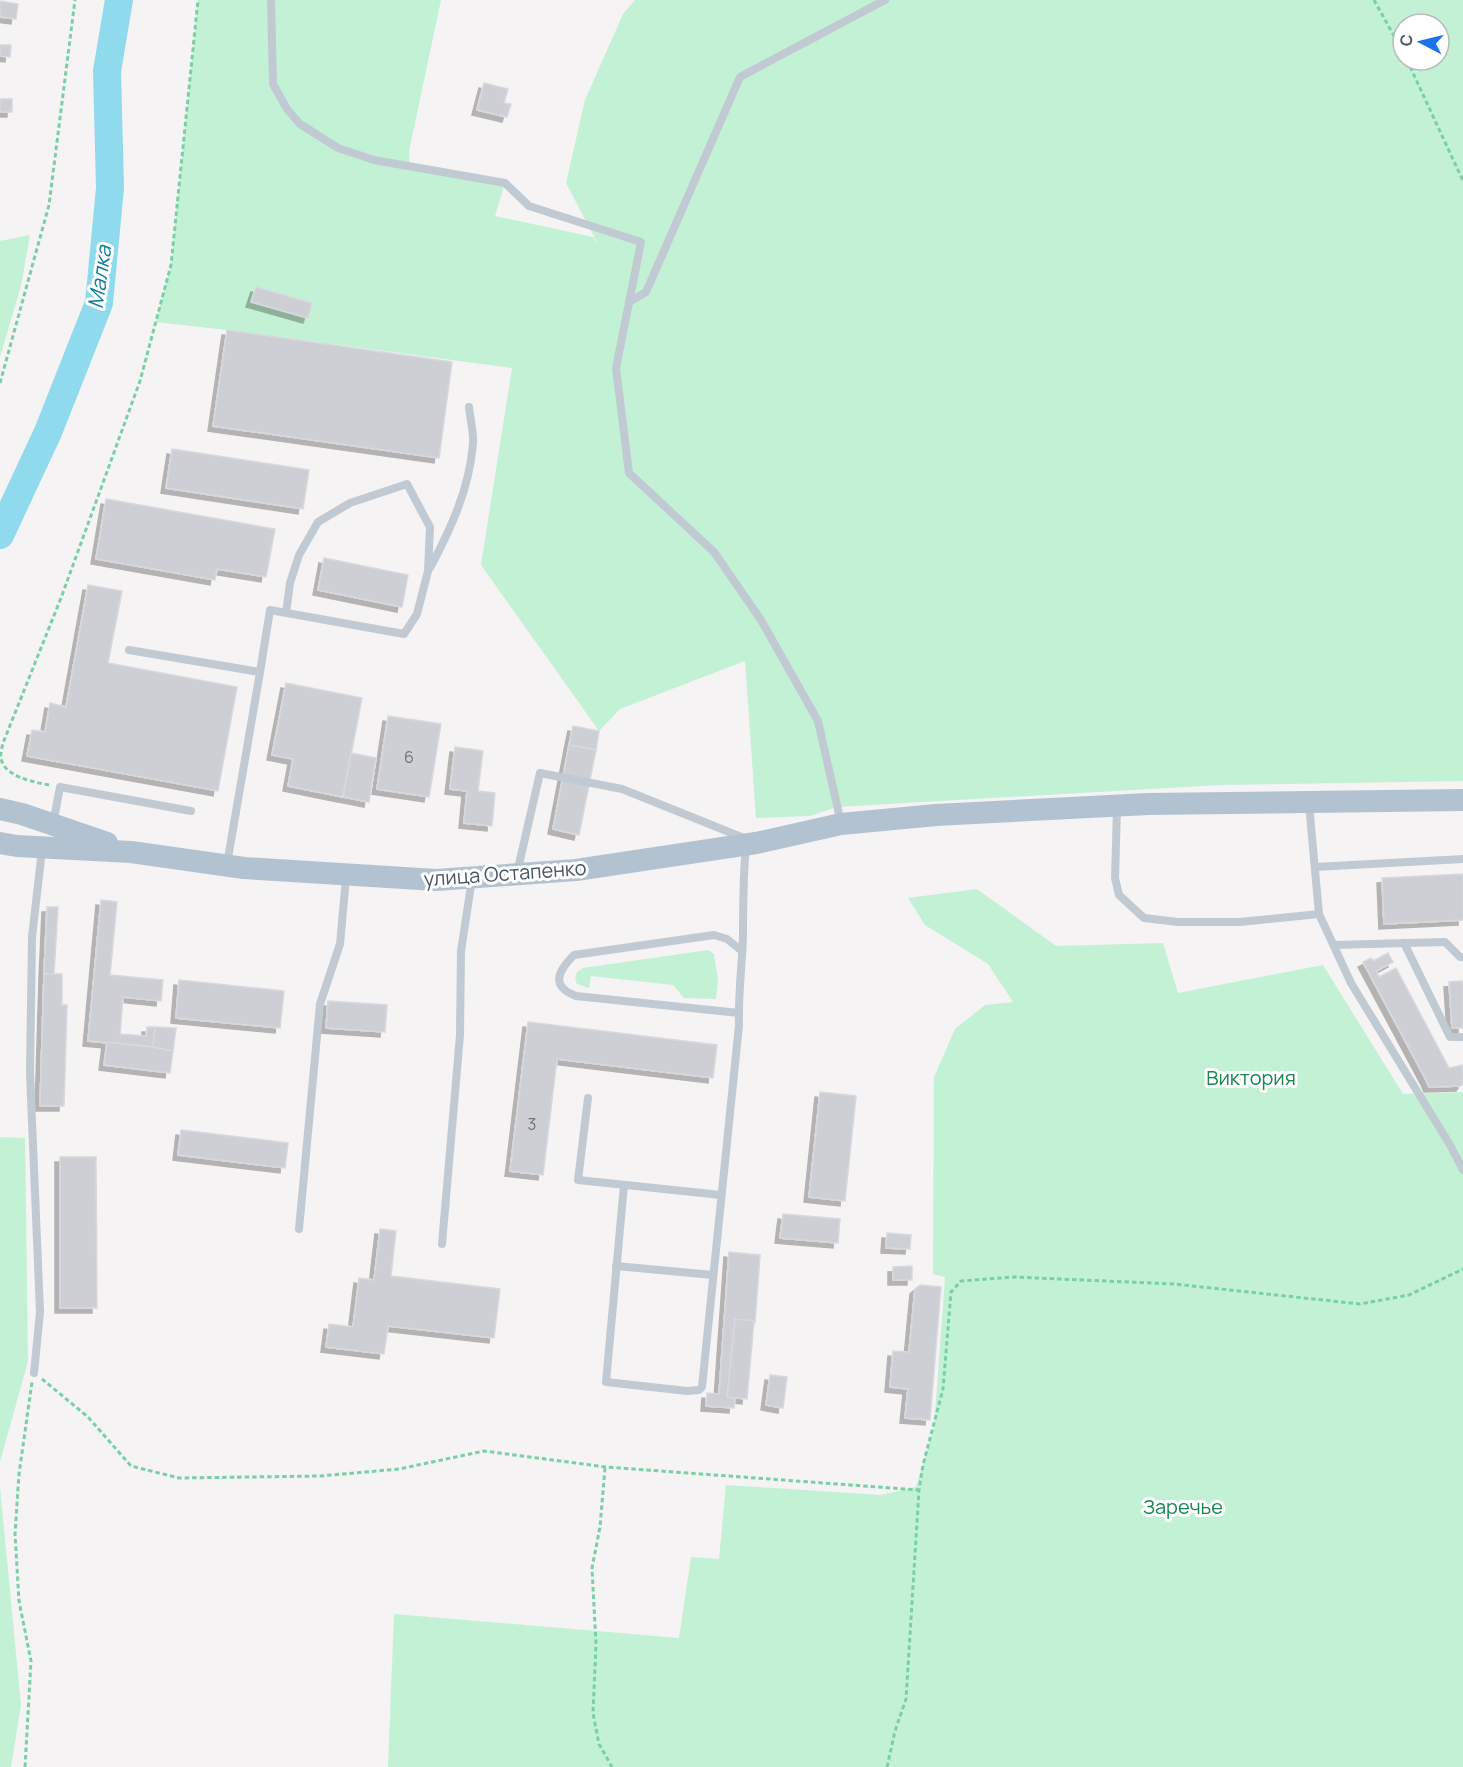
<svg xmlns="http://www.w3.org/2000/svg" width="1463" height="1767" font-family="Manrope,sans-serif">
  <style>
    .green { fill: #c3f1d5; fill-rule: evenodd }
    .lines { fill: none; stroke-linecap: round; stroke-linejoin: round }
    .river { stroke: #90daee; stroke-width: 28 }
    .building { fill: #cdcfd5; stroke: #d7d9de; stroke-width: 1.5; filter: url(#shadow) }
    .path { stroke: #7ad0a6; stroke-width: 3; stroke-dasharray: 4.5 3; stroke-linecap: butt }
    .service { stroke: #c1cad2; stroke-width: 8 }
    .primary { stroke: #b3c2d1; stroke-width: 22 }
    .labels { text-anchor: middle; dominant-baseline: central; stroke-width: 6; stroke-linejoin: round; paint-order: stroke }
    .number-label { font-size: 16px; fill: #6b747e }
    .street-label { font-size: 20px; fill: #4a5661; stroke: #fff }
    .park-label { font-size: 20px; fill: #17864f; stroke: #fff }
    .water-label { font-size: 21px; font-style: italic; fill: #0c7c9b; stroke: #fff }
  </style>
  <defs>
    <filter id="shadow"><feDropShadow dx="-5" dy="5" stdDeviation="0" flood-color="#0004"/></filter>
  </defs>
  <rect width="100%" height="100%" fill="#f5f3f3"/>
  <g class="green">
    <path d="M198 0H441L409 151 410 166 505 183 495 216 593 237 598 244 566 183 585 100 623 14 635 0H1373L1387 25 1374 0H1463V781L1220 785 837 807 810 816 756 818 745 661 620 709 599 731 481 565 512 368 227 330 156 322 171 264ZM1403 24H1439V60H1403Z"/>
    <polygon points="30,235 21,286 0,357 0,241"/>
    <polygon points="977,889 1056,946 1163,943 1178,993 1323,965 1403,1094 1463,1092 1463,1767 388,1767 394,1614 679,1638 691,1557 719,1559 726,1485 880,1495 916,1487 934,1427 945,1277 933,1274 934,1077 955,1029 985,1005 1013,1002 988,964 925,925 908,898"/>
    <polygon points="708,950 714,954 718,980 716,999 684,998 673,985 591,976 589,988 577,984 575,979 577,972 583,968"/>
    <polygon points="0,1137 25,1138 28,1361 0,1462"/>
    <polygon points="0,1487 21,1705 11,1767 0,1767"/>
  </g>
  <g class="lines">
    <polyline class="river" points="0,535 48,432 99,303 110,188 107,71 119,0"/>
  </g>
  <g class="building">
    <polygon points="0,1 18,4 16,19 0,17"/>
    <polygon points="0,45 11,45 10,57 0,56"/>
    <polygon points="484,83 508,89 504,103 511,104 507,117 477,110"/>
    <rect x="0" y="99" width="12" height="13"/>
    <polygon points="256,287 312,303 308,318 251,302"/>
    <polygon points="227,330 452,362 439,458 213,426"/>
    <polygon points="172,449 309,470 303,509 166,488"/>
    <polygon points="106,499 275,529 266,577 217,569 215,580 96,559"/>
    <polygon points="324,558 408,575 402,607 318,590"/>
    <polygon points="88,585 122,591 108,663 237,687 218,791 27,756 32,730 45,732 50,703 66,707"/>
    <polygon points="286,683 362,698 343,797 288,786 293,759 272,755"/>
    <polygon points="388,716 441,724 429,797 377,789"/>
    <polygon points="573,726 599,731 596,750 569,745"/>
    <polygon points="569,745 596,750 579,835 553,829"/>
    <polygon points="455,747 483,751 478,791 495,793 492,826 464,823 467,791 450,789"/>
    <polygon points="351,753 376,758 369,802 343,797"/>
    <polygon points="1463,874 1463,920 1384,924 1382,878"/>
    <polygon points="101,900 117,902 110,975 163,980 161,1001 123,997 120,1034 146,1036 147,1027 155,1027 153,1047 88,1041"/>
    <polygon points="47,907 58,907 54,974 44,974"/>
    <polygon points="1388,953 1393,962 1376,971 1379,977 1396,968 1449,1068 1463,1065 1463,1083 1461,1086 1429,1087 1426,1080 1363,962 1371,958 1373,961"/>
    <polygon points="44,974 62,974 62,1005 67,1005 64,1106 40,1106"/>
    <polygon points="179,980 284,991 280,1028 176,1018"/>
    <polygon points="1463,981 1463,1028 1452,1028 1449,982"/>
    <polygon points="328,1001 387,1005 385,1032 326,1028"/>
    <polygon points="528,1022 717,1045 713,1078 557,1059 543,1175 510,1171"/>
    <polygon points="155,1027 176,1028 173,1051 153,1047"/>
    <polygon points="107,1042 153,1047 173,1051 170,1073 104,1065"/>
    <polygon points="820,1092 856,1096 845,1201 809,1197"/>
    <polygon points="181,1130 288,1143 285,1168 178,1155"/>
    <polygon points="60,1157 96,1157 97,1308 60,1308"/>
    <polygon points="783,1214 840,1219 838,1243 780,1238"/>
    <polygon points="380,1229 396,1231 391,1276 500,1289 494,1338 388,1326 384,1354 326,1347 329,1324 353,1327 359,1278 374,1280"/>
    <polygon points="887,1233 911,1235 910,1249 886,1248"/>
    <polygon points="729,1252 760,1255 755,1323 740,1322 734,1408 706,1406 707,1393 719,1394"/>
    <polygon points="912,1266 912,1280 893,1280 893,1267"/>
    <polygon points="920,1285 941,1287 930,1420 905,1418 908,1389 890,1387 893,1351 909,1352 915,1289"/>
    <polygon points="735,1319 754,1321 747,1399 727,1397"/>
    <polygon points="770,1375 787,1377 783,1408 766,1405"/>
  </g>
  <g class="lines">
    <g class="path">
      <polyline points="1374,0 1403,52"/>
      <polyline points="1407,60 1463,181"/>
      <polyline points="0,383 49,205 75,0"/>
      <path d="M49 785C34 782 4 777 1 758 0 754 2 748 3 743L61 598 140 381 171 265 198 0"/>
      <polyline points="42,1379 88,1417 131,1466 179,1478 320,1476 399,1469 484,1451 606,1467 919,1490"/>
      <polyline points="605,1468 600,1527 592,1568 596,1644 593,1713 599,1744 612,1767"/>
      <polyline points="25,1767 31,1661 19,1601 15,1534 19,1474 32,1382"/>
      <polyline points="887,1767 895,1731 906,1699 919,1490 923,1465 943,1389 951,1292 961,1281 1014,1277 1174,1284 1360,1304 1409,1295 1463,1269"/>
    </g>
    <g class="service">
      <polyline points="271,0 273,84 287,109 300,124 338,148 374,160 505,183 529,206 641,242 616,368 629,473 714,552 761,620 818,721 841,823"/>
      <polyline points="629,302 646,292 740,77 885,0"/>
      <path d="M430 568C451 528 469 490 473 444 474 432 470 419 469 407"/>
      <polyline points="129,650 260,672 227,864"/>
      <polyline points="260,672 270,610 404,634 417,614 428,571 430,527 407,484 350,503 318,522 299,555 290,583 286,613"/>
      <polyline points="1309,804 1319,914 1351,983 1450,1145 1463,1170"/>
      <polyline points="1117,807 1115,878 1119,895 1144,918 1178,922 1240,922 1319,914"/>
      <polyline points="53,824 60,787 191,811"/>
      <polyline points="1315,867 1463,859"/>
      <polyline points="517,873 540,773 622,789 744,838"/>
      <polyline points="1404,943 1450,1037 1463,1037"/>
      <polyline points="1334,945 1445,942 1460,957 1463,957"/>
      <path d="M739 1013 576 996C550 986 558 971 574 955L714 935 727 939 742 951"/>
      <polyline points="588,1098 578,1180 721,1195"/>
      <path d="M624 1185 606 1382 687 1391 699 1390 702 1387 739 1025C738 995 742 966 743 936 743 905 743 876 746 846"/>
      <polyline points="299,1229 320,1004 340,944 346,878"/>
      <polyline points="442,1244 460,1035 461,951 472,879"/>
      <polyline points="616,1266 713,1275"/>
      <polyline points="34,1373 40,1312 30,1073 32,937 42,850"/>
    </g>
    <g class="primary">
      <polyline points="0,809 22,814 107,843"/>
      <polyline points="0,843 17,846 131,852 244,868 436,880 576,870 756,843 841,824 936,815 1148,804 1463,800"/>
    </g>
  </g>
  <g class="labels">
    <g class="number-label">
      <text x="409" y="757">6</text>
      <text x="532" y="1124">3</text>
    </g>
    <g class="street-label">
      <text transform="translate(505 873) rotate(-4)">улица Остапенко</text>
    </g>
    <g class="park-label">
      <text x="1251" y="1077">Виктория</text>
      <text x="1183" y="1506">Заречье</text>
    </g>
    <g class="water-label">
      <text transform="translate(99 277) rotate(-82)">Малка</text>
    </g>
  </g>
  <g transform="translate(1421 42) rotate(277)"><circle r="28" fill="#ffffff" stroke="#b7bbc0" stroke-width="1.5"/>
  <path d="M0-4.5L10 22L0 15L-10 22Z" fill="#1a73e8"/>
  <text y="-9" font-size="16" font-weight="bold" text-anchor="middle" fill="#4a5661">С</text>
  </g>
</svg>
